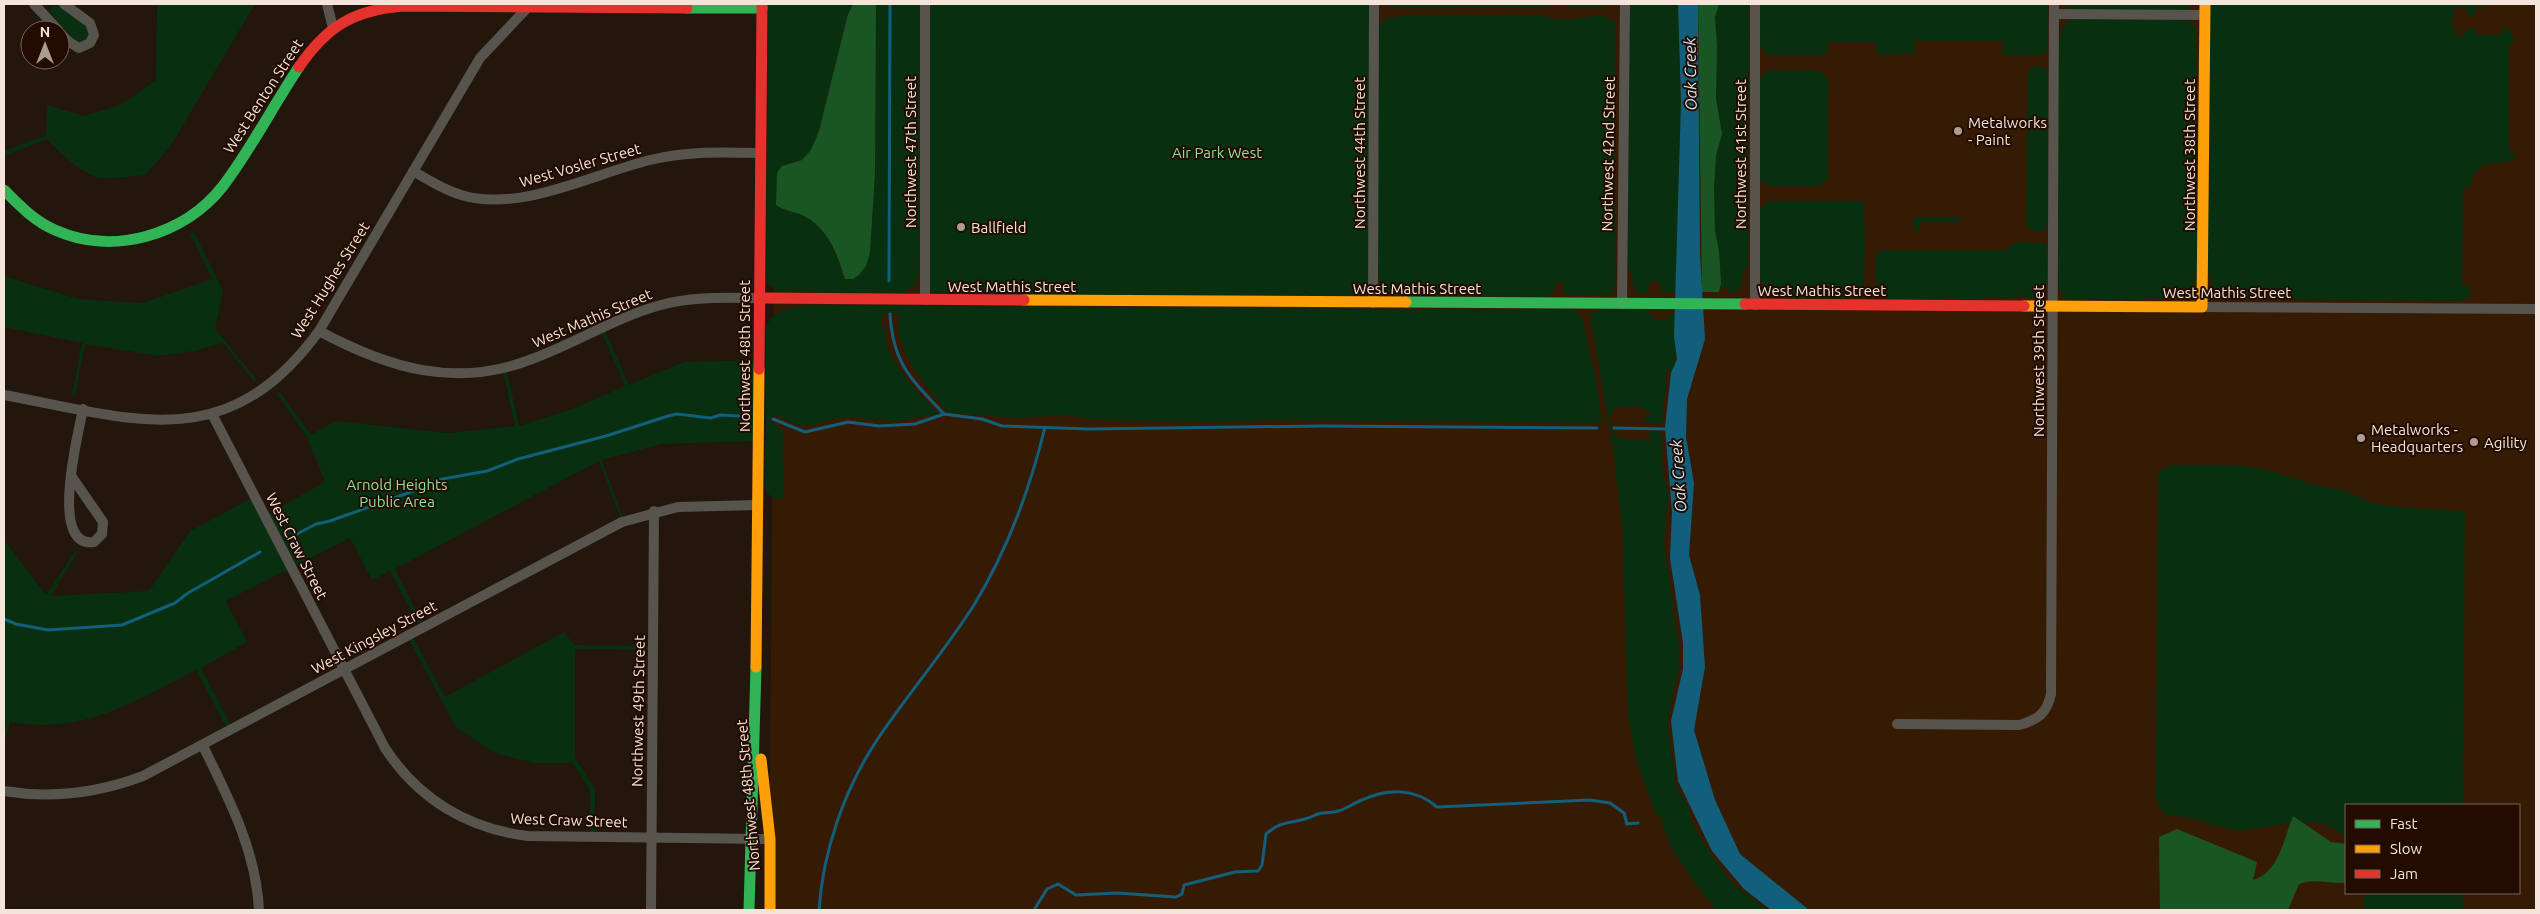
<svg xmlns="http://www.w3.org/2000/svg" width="2540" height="914" font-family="Ubuntu,sans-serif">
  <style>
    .built { fill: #361b04; fill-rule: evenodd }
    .green { fill: #082f0f }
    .forest { fill: #195624 }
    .water { fill: #125f7b }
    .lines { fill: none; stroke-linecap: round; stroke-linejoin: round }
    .stream { stroke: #125f7b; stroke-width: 3 }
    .street { stroke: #57544e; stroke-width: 10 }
    .fast { stroke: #30b455; stroke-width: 11 }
    .slow { stroke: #ff9f0a; stroke-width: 11 }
    .jam { stroke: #e5322d; stroke-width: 11 }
    .poi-dot { fill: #ac9c91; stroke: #220b00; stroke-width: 2 }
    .labels { text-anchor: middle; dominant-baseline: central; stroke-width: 4; stroke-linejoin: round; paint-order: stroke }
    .street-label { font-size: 15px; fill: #f5e4d9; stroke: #220b00 }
    .poi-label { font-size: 15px; fill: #f5e4d9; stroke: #220b00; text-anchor: start }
    .park-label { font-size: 15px; fill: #88e594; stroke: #220b00 }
    .water-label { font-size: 16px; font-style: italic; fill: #cfe5f1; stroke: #220b00 }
  </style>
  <rect width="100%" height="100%" fill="#23160c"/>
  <path class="built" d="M776 4H2536V910H769ZM2346 805H2519V893H2346Z"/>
  <g class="green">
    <path d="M157 4H255L170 147 145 175C132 176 118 179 105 178 85 178 60 153 47 139L4 156V151L46 135 47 105 84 116 122 104 156 80Z"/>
    <path d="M768 4H853L848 14 819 131 811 150 802 160 790 163 776 187 783 210C824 213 833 247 845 279L870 253 875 172 876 4H920L919 273 915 285 904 293 779 292 767 283 766 272Z"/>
    <polygon points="925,4 1374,4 1373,303 925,300"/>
    <path d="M1387 4H1613C1594 12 1566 3 1544 7L1396 8Z"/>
    <polygon points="1628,4 1678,4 1681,102 1676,292 1661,293 1660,282 1650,281 1647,293 1637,293 1633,286 1632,271 1627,270"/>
    <polygon points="1719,4 1749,4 1748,269 1743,269 1741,287 1735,293 1730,293 1729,290 1720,286 1719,250 1715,231 1714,188 1716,156 1722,134 1716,99 1717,45 1715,17"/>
    <path d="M1759 4H2048V49L2041 55H2003V41H1914V53L1881 55 1877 53 1876 42H1829L1828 52 1823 55H1771C1753 51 1759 18 1759 4Z"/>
    <polygon points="2062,4 2194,4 2183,11 2071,9"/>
    <polygon points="2208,4 2487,4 2487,7 2476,6 2474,17 2468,14 2465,8 2454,8 2454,20 2450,20 2450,23 2454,23 2454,35 2463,35 2466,30 2474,27 2476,35 2501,35 2502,29 2507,27 2511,31 2514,42 2509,45 2509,152 2517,153 2512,161 2484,164 2473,175 2471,187 2463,189 2462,284 2470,286 2469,297 2459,301 2240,299 2221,296 2214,291 2208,271"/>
    <path d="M53 5C68 9 85 20 89 35L85 41H74L49 11Z"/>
    <path d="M1414 15 1544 16C1567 28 1598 6 1615 22V287L1610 295 1572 296 1564 292 1562 282H1556L1554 292 1547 297 1395 296C1378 290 1379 279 1378 262V27L1386 18Z"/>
    <polygon points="2071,19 2185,20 2191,22 2196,28 2197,278 2194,287 2181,298 2068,300 2063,297 2058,285 2058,53 2061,28"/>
    <polygon points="2033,66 2044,67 2048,74 2048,223 2043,232 2036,232 2028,229 2026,220 2028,71"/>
    <path d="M1771 70H1816C1823 72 1826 76 1828 82V178L1820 186H1772L1763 183 1760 179 1759 83 1762 75Z"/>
    <path d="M1771 201H1864L1865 250 1863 297H1771C1752 285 1759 232 1760 211L1764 204Z"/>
    <polygon points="1913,217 1960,217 1961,222 1919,222 1919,230 1914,232"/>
    <polygon points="194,232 223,291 215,329 256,379 254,381 223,343 193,351 159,356 85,344 75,395 72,395 82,343 4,327 4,274 7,277 78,299 143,303 212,279 190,234"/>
    <path d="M2026 242 2043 243 2047 247C2047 261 2054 297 2033 298 2029 298 2026 296 2022 296 2016 295 2009 300 2003 298 1995 297 1989 295 1981 299H1890C1871 291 1876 273 1876 256L1883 250H2007L2014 243Z"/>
    <path d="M849 305 1573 310 1580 315 1583 322 1596 380 1602 423 1275 420 1226 422 1095 420 1066 415 1017 418 948 413C924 383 895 354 898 313L882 314 881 323C888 333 885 343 890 353 902 376 920 396 939 414L896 421 841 417 811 425H797L774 414 772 416V423L783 431 784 499C774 499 769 498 765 489L766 326C779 300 824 306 849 305Z"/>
    <path d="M1601 309 1646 310 1656 320H1666L1669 315 1675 313C1674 332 1679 353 1673 370L1667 371 1662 424 1641 421 1652 414 1638 406 1616 407 1609 417 1613 434 1622 439 1651 441 1648 433 1655 431 1662 434V465L1668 495 1664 542 1679 649V667L1667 724 1677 788 1690 810V819L1713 858 1734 885 1768 910H1716L1691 878 1669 843 1661 818 1655 812 1641 775 1635 754 1629 721 1627 694 1623 532 1613 449 1591 319V313Z"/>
    <path d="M604 328 629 385 684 362 759 360 758 441 661 444 602 460 624 521 622 522 599 461 395 569 424 627 421 629 390 571 372 580 350 538 226 601 247 642 201 668 233 729 229 732 196 670C133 702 84 735 10 722L4 743 6 722 4 720V540L46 595 76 550 78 552 51 596 149 591 190 531 254 497 264 516 325 482 307 437 277 394 280 392 311 435 335 421 448 433 515 426 502 368 506 367 519 426 575 408 625 386 600 329Z"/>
    <path d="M2171 465H2238L2264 469 2319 486 2343 490 2376 504 2407 508 2465 511 2463 805H2346V837C2337 831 2326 823 2315 822 2291 821 2269 827 2246 830 2227 832 2207 821 2189 818 2170 814 2165 821 2156 799L2158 476 2161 470Z"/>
    <polygon points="564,632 574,645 653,646 653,650 575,649 575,758 595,788 595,837 590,837 590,790 573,763 535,763 495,753 456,727 407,636 411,634 445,697"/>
    <rect x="2364" y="893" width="99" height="17"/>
  </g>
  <g class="forest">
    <path d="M853 4H876L875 172 870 253 866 266 859 275 853 279H845C837 254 829 229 804 216 794 211 784 211 776 205L777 173 782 166 802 160 811 150 819 131 848 14Z"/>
    <polygon points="1698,4 1719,4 1715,17 1717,45 1716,99 1722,134 1716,156 1714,188 1715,231 1719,250 1721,283 1719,292 1702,292"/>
    <path d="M2293 816 2331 842 2346 844V883C2329 884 2315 878 2299 884L2288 910H2160L2159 837 2177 829 2257 862 2253 880C2279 873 2284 838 2293 816Z"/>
  </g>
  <polygon class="water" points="1678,4 1698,4 1698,29 1700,255 1705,339 1687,399 1686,437 1694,483 1689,555 1700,595 1705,667 1694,730 1715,800 1740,854 1809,910 1771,910 1744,889 1712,851 1678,781 1671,721 1683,669 1683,643 1670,558 1672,512 1665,427 1671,373 1677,359 1674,336 1681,102"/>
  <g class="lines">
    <g class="stream">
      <polyline points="889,281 890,4"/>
      <path d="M890 314C893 364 911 379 944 414"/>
      <polyline points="773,419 805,432 848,422 879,426 915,424 944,414 982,419 1002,426 1089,429 1320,426 1597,428"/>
      <polyline points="1614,428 1668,429"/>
      <polyline points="297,534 316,524 330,521 422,488 437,480 487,471 518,459 606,436 668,416 677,414 711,418 720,415 739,416"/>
      <polyline points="4,619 16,624 48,630 122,625 175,603 188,593 260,552"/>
      <path d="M819 910C823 851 844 790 877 740 908 694 944 652 974 605 1008 549 1030 489 1045 427"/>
      <path d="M1034 910 1047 889 1058 884 1076 895 1117 893 1176 897 1182 894 1184 885 1235 872 1258 871 1262 865 1266 834C1282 820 1290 824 1308 818 1313 817 1317 813 1323 813 1328 812 1333 813 1338 811 1346 809 1354 803 1362 800 1388 788 1415 788 1437 807L1590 800 1610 803 1624 813 1627 824 1638 823"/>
    </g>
    <g class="street">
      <polyline points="34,4 58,30"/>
      <polyline points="327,4 333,28"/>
      <polyline points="2054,14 2205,15"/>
      <polyline points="60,33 69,42 79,48 90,43 94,35 90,23 64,4"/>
      <path d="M413 171C428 180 444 190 461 195 520 213 592 174 650 160 686 151 723 152 760 153"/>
      <polyline points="925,300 925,4"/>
      <polyline points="1373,303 1374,4"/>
      <polyline points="1622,304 1625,4"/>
      <polyline points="1755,305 1755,4"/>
      <polyline points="2202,307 2536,309"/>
      <path d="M319 331C388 368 456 389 532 359 576 343 616 317 661 305 693 296 726 298 759 298"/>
      <path d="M4 395C134 419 227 457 319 331L480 58 528 7"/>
      <path d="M212 414 385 748C418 799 468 829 528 836L770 839"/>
      <path d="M72 477 103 522 102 534 94 542C48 549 79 431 83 409"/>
      <path d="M1897 724 2019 725C2038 720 2047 713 2051 694L2054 4"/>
      <path d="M203 746C229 799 256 850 259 910"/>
      <path d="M4 791C52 799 98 793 143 776L622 522 678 507 758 505"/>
      <polyline points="651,910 654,511"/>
    </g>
    <g class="fast">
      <polyline points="687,8 762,8"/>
      <path d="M4 190C19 205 34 221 55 230 112 256 184 236 223 186 251 149 273 106 299 67"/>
      <polyline points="1406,302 1745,304"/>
      <polyline points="749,910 756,667"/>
    </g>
    <g class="slow">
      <polyline points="1024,300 1406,302"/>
      <polyline points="2024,306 2202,307 2205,4"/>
      <polyline points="756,667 759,369"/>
      <polyline points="761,759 770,839 770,910"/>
    </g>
    <g class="jam">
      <path d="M299 67C327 26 354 10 403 6L687 8"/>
      <polyline points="759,298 1024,300"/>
      <polyline points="1745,304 2024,306"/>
      <polyline points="759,369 762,4"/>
    </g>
  </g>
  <g class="poi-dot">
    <circle cx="1958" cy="131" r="5"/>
    <circle cx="961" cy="227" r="5"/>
    <circle cx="2361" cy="438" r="5"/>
    <circle cx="2474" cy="442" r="5"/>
  </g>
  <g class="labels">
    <g class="street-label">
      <text transform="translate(263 96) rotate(-57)">West Benton Street</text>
      <text transform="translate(910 152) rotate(-90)">Northwest 47th Street</text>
      <text transform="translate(1359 153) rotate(-90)">Northwest 44th Street</text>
      <text transform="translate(1608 154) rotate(-89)">Northwest 42nd Street</text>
      <text transform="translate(1740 154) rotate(-90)">Northwest 41st Street</text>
      <text transform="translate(2189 155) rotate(-90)">Northwest 38th Street</text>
      <text transform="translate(580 165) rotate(-16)">West Vosler Street</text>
      <text transform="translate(330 280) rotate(-58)">West Hughes Street</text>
      <text x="1012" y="286">West Mathis Street</text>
      <text x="1417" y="288">West Mathis Street</text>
      <text x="1822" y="290">West Mathis Street</text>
      <text x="2227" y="292">West Mathis Street</text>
      <text transform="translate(592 318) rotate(-23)">West Mathis Street</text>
      <text transform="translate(744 356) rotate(-90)">Northwest 48th Street</text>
      <text transform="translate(2038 361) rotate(-90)">Northwest 39th Street</text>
      <text transform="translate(297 546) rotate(63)">West Craw Street</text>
      <text transform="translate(374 637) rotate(-28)">West Kingsley Street</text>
      <text transform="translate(638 711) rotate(-89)">Northwest 49th Street</text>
      <text transform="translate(748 795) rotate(-95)">Northwest 48th Street</text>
      <text transform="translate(569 820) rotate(2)">West Craw Street</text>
    </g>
    <g class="poi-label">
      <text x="1968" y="122">Metalworks<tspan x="1968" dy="17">- Paint</tspan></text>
      <text x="971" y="227">Ballfield</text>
      <text x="2371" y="429">Metalworks -<tspan x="2371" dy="17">Headquarters</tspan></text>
      <text x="2484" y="442">Agility</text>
    </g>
    <g class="park-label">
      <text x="1217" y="152">Air Park West</text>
      <text x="397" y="484">Arnold Heights<tspan x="397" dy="17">Public Area</tspan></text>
    </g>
    <g class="water-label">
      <text transform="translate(1690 74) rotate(-91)">Oak Creek</text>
      <text transform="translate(1678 476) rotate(-94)">Oak Creek</text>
    </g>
  </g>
  <rect width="2540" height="914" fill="none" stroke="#f5e4d9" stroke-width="10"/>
  <rect x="2345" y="804" width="175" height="90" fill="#220b00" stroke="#766257"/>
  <rect x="2355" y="820" width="25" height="8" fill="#30b455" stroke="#766257"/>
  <text x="2390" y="829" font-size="15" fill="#f5e4d9">Fast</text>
  <rect x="2355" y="845" width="25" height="8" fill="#ff9f0a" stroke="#766257"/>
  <text x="2390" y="854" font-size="15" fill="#f5e4d9">Slow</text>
  <rect x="2355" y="870" width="25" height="8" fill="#e5322d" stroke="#766257"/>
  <text x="2390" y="879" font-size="15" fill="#f5e4d9">Jam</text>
  <g transform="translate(45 45)"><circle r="24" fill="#220b00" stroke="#766257"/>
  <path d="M0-4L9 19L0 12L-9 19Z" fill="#ac9c91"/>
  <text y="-8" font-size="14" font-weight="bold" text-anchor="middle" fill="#f5e4d9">N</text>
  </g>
</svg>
